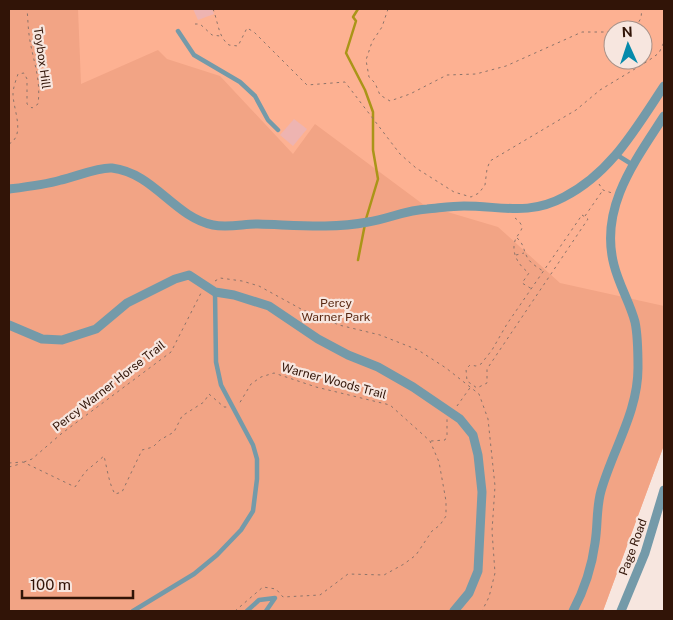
<svg xmlns="http://www.w3.org/2000/svg" width="673" height="620" font-family="'Public Sans',sans-serif">
  <style>
    .green { fill: #fdb192; fill-rule: evenodd }
    .forest { fill: #f2a485 }
    .lines { fill: none; stroke-linecap: round; stroke-linejoin: round }
    .stream { stroke: #aa9518; stroke-width: 2.5 }
    .building { fill: #eeb4b1 }
    .path { stroke: #8c746a; stroke-width: 1; stroke-dasharray: 2.5 4; stroke-linecap: butt }
    .lane { stroke: #749aa9; stroke-width: 4.5 }
    .street { stroke: #749aa9; stroke-width: 9 }
    .labels { text-anchor: middle; dominant-baseline: central; stroke-width: 4.5; stroke-linejoin: round; paint-order: stroke }
    .street-label { font-size: 12px; fill: #311407; stroke: #f7e6df }
    .park-label { font-size: 12px; fill: #592812; stroke: #f7e6df }
  </style>
  <rect width="100%" height="100%" fill="#f7e6df"/>
  <path class="green" d="M9 9H664V445L603 611H9ZM613 30H643V60H613Z"/>
  <polygon class="forest" points="9,9 78,9 81,84 158,50 167,59 220,76 293,154 315,124 424,205 498,227 560,283 664,306 664,445 603,611 9,611"/>
  <g class="lines">
    <g class="stream">
      <polyline points="358,9 353,17 356,21 346,53 365,90 373,112 373,150 378,179 366,219"/>
      <polyline points="358,260 365,224"/>
    </g>
  </g>
  <g class="building">
    <polygon points="193,9 212,9 214,14 198,20"/>
    <polygon points="294,119 307,129 293,146 280,135"/>
  </g>
  <g class="lines">
    <g class="path">
      <path d="M213 9C218 21 218 37 229 45L238 46 247 28 254 32 307 85 345 82 400 154 416 168 454 192 471 197 479 193 485 185 487 169 490 161 576 110 600 90 648 61 659 53 664 42"/>
      <polyline points="388,9 382,27 372,42 366,60 369,77 375,83 380,95 390,101 410,94 447,75 476,74 506,66 582,32 613,32"/>
      <polyline points="195,24 200,24 212,35 220,36"/>
      <path d="M629 30C638 25 643 19 641 9"/>
      <path d="M9 144C26 135 13 109 13 94 13 88 16 80 18 74L24 73 27 79V104L32 108 38 104C41 81 34 63 30 41 28 30 28 19 27 9"/>
      <polyline points="599,184 603,190 612,193"/>
      <polygon points="582,215 588,219 487,369 487,383 477,388 467,381 466,369 470,365 476,366 481,364 492,350 507,324"/>
      <polyline points="585,216 603,190"/>
      <path d="M515 218C518 220 522 224 522 228 521 231 518 235 516 238 510 252 518 265 529 273L522 283 532 289"/>
      <path d="M517 238C524 244 523 249 527 257 530 263 537 267 543 271"/>
      <polyline points="516,255 524,253"/>
      <polyline points="215,281 220,278 242,281 259,286 301,309 339,325 380,335 418,350 446,368 479,394 488,419 495,486 492,531 495,573 489,597 482,611"/>
      <polyline points="457,406 472,385"/>
      <polyline points="431,441 445,440 447,435 447,419"/>
      <polyline points="24,462 32,459 61,434 171,352 201,293"/>
      <path d="M9 463 23 462 75 487 85 472 104 456C107 468 109 484 115 494L122 492 142 450 153 447 160 440 174 432 182 416 204 402 209 394 224 407H227"/>
      <polyline points="9,467 20,464"/>
      <polyline points="235,611 263,587 276,589 283,597 320,595 348,574 384,575 404,564 416,555 432,531 440,525 446,516 446,501 439,462 430,441 390,405 316,387 274,373 261,377 251,384 239,404"/>
    </g>
    <g class="lane">
      <polyline points="178,31 194,55 240,82 255,96 268,120 278,130"/>
      <polyline points="617,155 633,165"/>
      <polyline points="133,611 194,574 217,555 241,530 253,511 257,479 257,459 253,445 221,385 216,362 215,292"/>
      <polyline points="247,611 259,600 275,598 266,611"/>
    </g>
    <g class="street">
      <path d="M9 189C26 187 44 185 61 180 76 177 97 167 112 168 154 173 174 217 213 225 227 228 244 224 258 224 295 225 331 229 368 222 388 219 406 210 427 209 439 208 452 206 464 206 501 206 529 216 564 197 611 173 636 128 664 86"/>
      <polyline points="9,325 42,339 62,340 96,329 127,303 175,279 189,275 215,292 234,295 269,306 318,339 348,355 378,367 413,387 460,419 473,435 478,455 482,492 478,571 469,593 454,611"/>
      <path d="M573 611C584 590 592 566 595 543 598 525 596 509 601 491 613 449 638 412 638 368 638 353 638 336 635 322 630 303 619 285 614 265 599 208 635 161 664 116"/>
      <polyline points="621,611 645,553 664,490"/>
    </g>
  </g>
  <g class="labels">
    <g class="street-label">
      <text transform="translate(42 58) rotate(82)">Toybox Hill</text>
      <text transform="translate(334 381) rotate(15)">Warner Woods Trail</text>
      <text transform="translate(109 386) rotate(-38)">Percy Warner Horse Trail</text>
      <text transform="translate(633 547) rotate(-70)">Page Road</text>
    </g>
    <g class="park-label">
      <text x="336" y="303">Percy<tspan x="336" dy="14">Warner Park</tspan></text>
    </g>
  </g>
  <rect width="673" height="620" fill="none" stroke="#311407" stroke-width="20"/>
  <g transform="translate(628 45) rotate(357)"><circle r="24" fill="#f7e6df" stroke="#a89289"/>
  <path d="M0-4L9 19L0 12L-9 19Z" fill="#068aab"/>
  <text y="-8" font-size="14" font-weight="bold" text-anchor="middle" fill="#311407">N</text>
  </g>
  <path d="M22 590v8h111v-8" fill="none" stroke="#311407" stroke-width="2.5"/>
  <text x="30" y="590" font-size="15" fill="#311407" stroke="#f7e6df" stroke-width="4" paint-order="stroke">100 m</text>
</svg>
